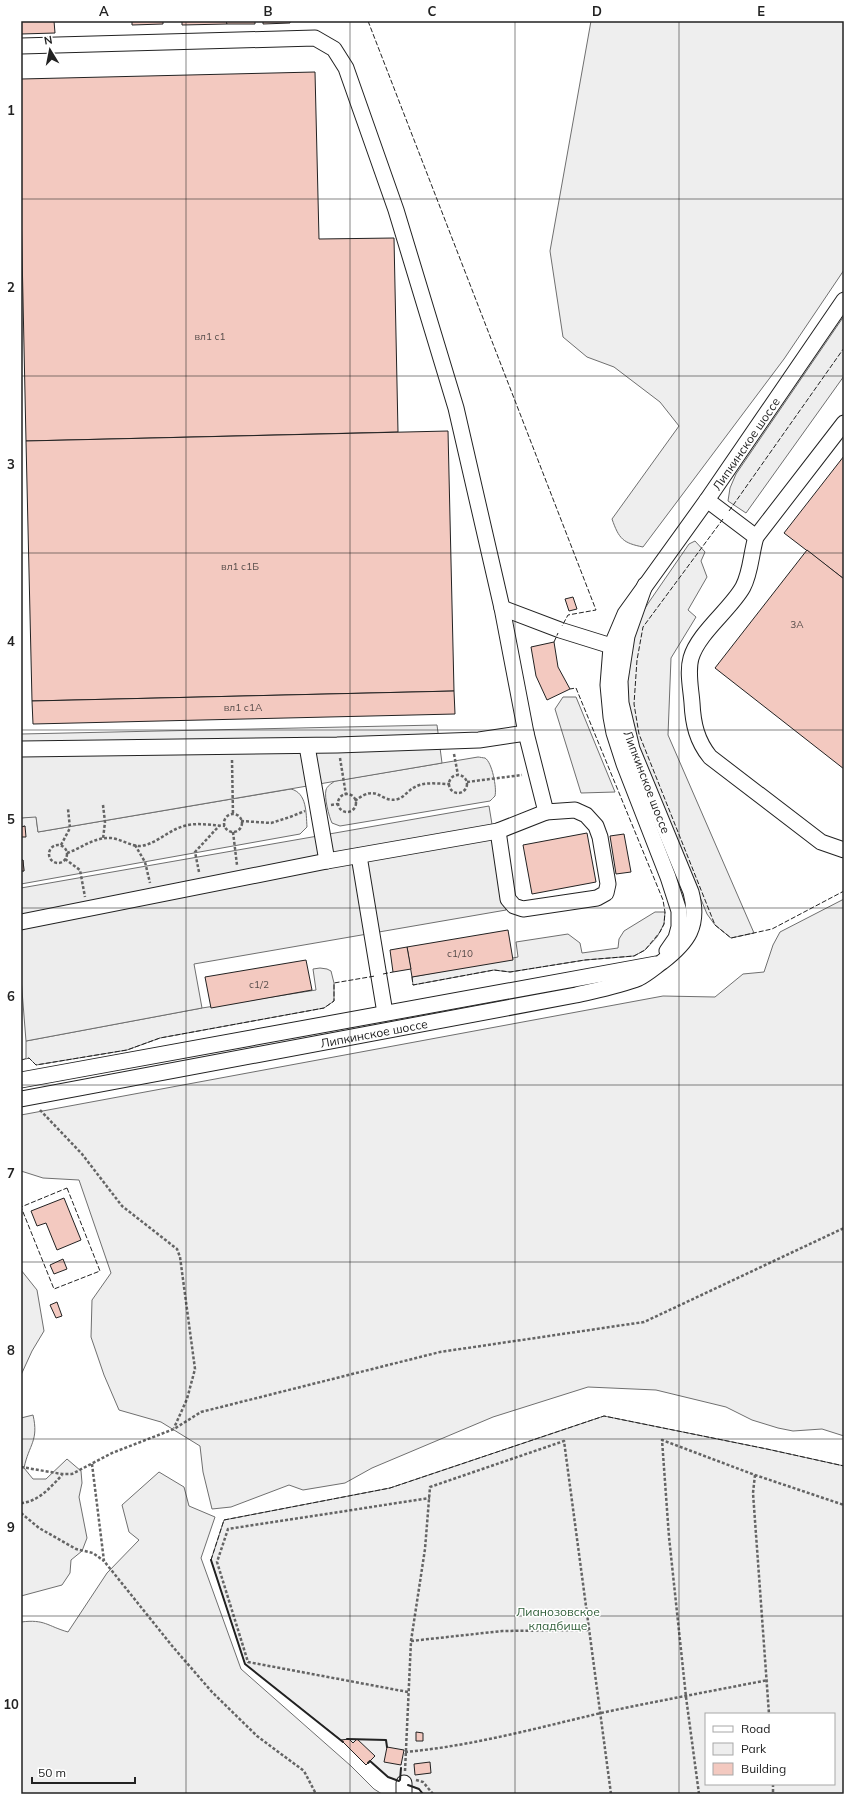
<svg xmlns="http://www.w3.org/2000/svg" width="865" height="1815" font-family="Mulish,sans-serif">
  <style>
    .green { fill: #eee; stroke: #6f6f6f; fill-rule: evenodd }
    .parking { fill: #ededed; stroke: #6f6f6f }
    .building { fill: #f3c9c0; stroke: #222 }
    .lines { fill: none; stroke-linecap: round; stroke-linejoin: round }
    .minor-casing { stroke: #222; stroke-width: 17 }
    .path { stroke: #646464; stroke-width: 2.5; stroke-dasharray: 3 2; stroke-linecap: butt }
    .minor { stroke: #fff; stroke-width: 15 }
    .fence { stroke: #222; stroke-width: 1; stroke-dasharray: 5 2; stroke-linecap: butt }
    .wall { stroke: #222; stroke-width: 2 }
    .grid { fill: none; stroke: #222; stroke-width: 1; stroke-opacity: 0.55 }
    .labels { text-anchor: middle; dominant-baseline: central; stroke-width: 3; stroke-linejoin: round; paint-order: stroke }
    .number-label { font-size: 10px; fill: #564c4a }
    .street-label { font-size: 12px; fill: #222; stroke: #fff }
    .park-label { font-size: 12px; fill: #2f5e38; stroke: #fff }
    .neatline { fill: none; stroke: #222; stroke-width: 1.5 }
    .grid-label { font-size: 13px; text-anchor: middle; font-weight: bold; fill: #222 }
  </style>
  <rect width="100%" height="100%" fill="#fff"/>
  <g class="green">
    <path d="M591 21H844V270L784 359 643 547C623 543 619 539 612 519L679 426 660 402 614 367 587 357 563 337 550 251Z"/>
    <polygon points="844,316 844,376 746,513 728,501 730,488 736,474"/>
    <polygon points="695,541 705,552 701,561 707,577 688,610 696,617 671,658 668,735 754,933 731,938 715,925 707,914 634,736 629,719 626,685 634,634 639,618 649,602 689,544"/>
    <polygon points="563,697 576,697 615,792 581,793 555,709"/>
    <path d="M478 757C479 757 484 758 485 758 492 762 497 788 495 796 494 797 491 800 490 801L340 826 332 823C329 817 324 797 326 790 327 786 331 784 335 781Z"/>
    <path d="M291 789C307 793 306 813 307 827L300 834 21 884V871H24L23 860H21V837L25 826 21 827V818L36 816 38 832Z"/>
    <polygon points="844,899 844,1436 822,1429 793,1431 778,1428 752,1420 726,1407 656,1390 588,1387 493,1417 372,1468 345,1483 303,1490 289,1485 231,1507 212,1509 203,1472 200,1446 161,1422 119,1410 104,1375 91,1337 92,1300 111,1273 79,1180 43,1178 21,1171 21,1115 663,996 715,997 743,974 764,972 773,945 780,932"/>
    <polygon points="655,912 665,912 664,924 657,937 645,950 634,956 585,960 510,972 494,970 413,985 412,977 518,957 516,942 568,934 580,943 582,953 618,948 619,939 624,931"/>
    <polygon points="320,968 327,969 331,971 334,983 334,1001 324,1008 160,1038 127,1050 36,1065 29,1058 26,1059 26,1041 202,1008 316,990 313,969"/>
    <polygon points="21,1270 37,1290 44,1331 32,1351 21,1375"/>
    <path d="M33 1415C39 1441 29 1444 24 1468L33 1479H46L67 1459 81 1471 82 1483 79 1497 87 1538 82 1551 71 1560 70 1573 62 1585 21 1596V1418Z"/>
    <path d="M604 1416 767 1449 844 1466V1794H423L419 1789 388 1777 370 1761 366 1765 341 1740 245 1664 211 1560 224 1520 390 1488ZM706 1714H834V1784H706Z"/>
    <path d="M159 1472 184 1487 189 1506 215 1517 201 1558 241 1669 351 1766 374 1789 382 1794H21V1622C45 1619 47 1626 68 1632L107 1573 139 1540 129 1532 122 1505Z"/>
  </g>
  <g class="parking">
    <polygon points="437,725 442,763 38,832 36,817 21,818 21,734"/>
    <polygon points="489,806 506,910 194,964 202,1008 26,1041 21,978 21,888"/>
  </g>
  <g class="building">
    <polygon points="21,21 54,21 55,33 21,34"/>
    <polygon points="132,21 163,21 163,24 132,25"/>
    <polygon points="182,21 226,21 227,24 182,25"/>
    <polygon points="226,21 255,21 255,24 227,24"/>
    <polygon points="263,21 290,21 290,23 263,24"/>
    <polygon points="315,72 319,239 394,238 398,432 26,441 21,205 21,79"/>
    <polygon points="448,431 454,691 32,701 26,441"/>
    <polygon points="844,456 844,579 784,533"/>
    <polygon points="807,550 844,579 844,769 715,668"/>
    <polygon points="573,597 577,609 569,611 565,599"/>
    <polygon points="554,642 558,667 570,689 547,700 536,676 531,647"/>
    <polygon points="454,691 455,714 33,724 32,701"/>
    <polygon points="25,826 26,837 21,837 21,827"/>
    <polygon points="587,833 596,882 532,894 523,845"/>
    <polygon points="624,834 631,872 616,874 610,836"/>
    <polygon points="21,860 23,860 24,871 21,871"/>
    <polygon points="508,930 513,960 412,977 407,947"/>
    <polygon points="407,947 411,969 393,972 390,950"/>
    <polygon points="306,960 312,990 211,1008 205,977"/>
    <polygon points="64,1198 81,1240 57,1250 46,1223 37,1226 31,1211"/>
    <polygon points="63,1259 67,1269 54,1274 50,1265"/>
    <polygon points="57,1302 62,1316 56,1318 50,1305"/>
    <polygon points="416,1732 423,1733 423,1741 416,1741"/>
    <polygon points="349,1739 353,1743 357,1739 375,1756 366,1765 341,1740"/>
    <polygon points="387,1747 404,1750 401,1765 384,1762"/>
    <polygon points="430,1762 431,1773 415,1775 414,1764"/>
  </g>
  <g class="lines">
    <g class="minor-casing">
      <g id="minor">
        <polyline points="21,46 315,38 334,49 346,68 396,210 456,408 502,608 526,733 479,740 337,745 21,749"/>
        <path d="M844 423 756 537C751 553 751 572 743 587 731 609 698 633 691 658 687 672 691 689 692 703 693 724 697 741 710 757L821 842 844 850"/>
        <polyline points="707,500 756,537"/>
        <polyline points="502,608 560,630 621,649"/>
        <polyline points="307,746 327,861"/>
        <polyline points="498,831 508,899 514,906 523,909 597,898 606,893 608,884 600,837 596,826 586,815 575,810 546,812"/>
        <polyline points="359,856 385,1013"/>
        <polyline points="21,922 327,861 498,831 546,812 526,733"/>
        <path id="s1" d="M667 951 676 938 679 927V911L668 877 624 764 614 733 611 717 608 685 611 647 625 614 707 500 844 300"/>
        <polyline points="21,1080 656,964"/>
        <path id="s2" d="M21 1099 576 995C597 990 619 986 639 978 647 974 655 967 662 962 688 942 700 926 691 892L632 749 621 703 620 681 627 636 645 585"/>
        <polyline points="404,1794 404,1783"/>
      </g>
    </g>
    <g class="path">
      <polyline points="454,754 458,775"/>
      <polyline points="340,758 346,795"/>
      <polyline points="232,760 233,815"/>
      <circle cx="458" cy="784" r="9"/>
      <polyline points="467,782 522,775"/>
      <circle cx="347" cy="803" r="9"/>
      <path d="M355 801C378 782 380 804 398 799 404 797 408 791 413 788 424 781 438 784 450 784"/>
      <polyline points="103,805 105,822 103,839"/>
      <polyline points="331,805 338,804"/>
      <circle cx="233" cy="823" r="9"/>
      <polyline points="241,821 271,823 290,817 305,811"/>
      <polyline points="233,832 237,865"/>
      <polyline points="61,845 70,828 68,809"/>
      <polyline points="135,845 145,862 150,883"/>
      <circle cx="58" cy="854" r="9"/>
      <path d="M67 853C82 848 94 837 111 838 121 839 130 846 140 846 153 845 165 834 176 829 193 821 207 825 225 826"/>
      <polyline points="65,859 80,870 85,897"/>
      <polyline points="199,872 195,852 219,826"/>
      <polyline points="40,1110 82,1154 122,1206 177,1249 180,1257 195,1369 187,1399 174,1428"/>
      <polyline points="92,1464 104,1561 173,1647 212,1692 257,1736 304,1771 316,1794"/>
      <polyline points="21,1467 62,1474 72,1474 112,1453 174,1429 201,1412 440,1352 644,1322 844,1228"/>
      <polyline points="755,1475 753,1493 769,1714"/>
      <path d="M21 1503C38 1502 51 1487 62 1475"/>
      <polyline points="21,1513 39,1528 76,1549 93,1553 104,1561"/>
      <polyline points="411,1641 502,1631 589,1630"/>
      <polyline points="408,1692 248,1662 217,1562 228,1529 430,1498"/>
      <path d="M405 1752C472 1746 537 1728 601 1713 657 1701 712 1691 768 1680"/>
      <polyline points="405,1771 411,1641 425,1549 430,1487 564,1441 611,1794"/>
      <polyline points="416,1780 423,1782 433,1794"/>
      <polyline points="773,1784 773,1794"/>
      <polyline points="699,1794 686,1697 669,1537 662,1440 755,1475 844,1505"/>
    </g>
    <use href="#minor" class="minor"/>
    <g class="fence">
      <polyline points="368,21 596,610 568,615 562,626"/>
      <polyline points="729,511 844,348"/>
      <polyline points="723,519 643,627 637,660 634,704 639,734 715,925 731,938 772,929 844,891"/>
      <polyline points="554,642 558,633"/>
      <polyline points="383,974 393,972"/>
      <polyline points="412,977 413,985 494,970 510,972 585,960 634,956 645,950 660,932 664,924 665,912 663,900 576,688 570,689"/>
      <polyline points="21,1060 29,1058 36,1065 127,1050 160,1038 324,1008 334,1001 334,983 375,976"/>
      <polygon points="67,1188 100,1271 54,1289 21,1207"/>
      <polyline points="211,1560 224,1520 390,1488 604,1416 767,1449 844,1466"/>
    </g>
    <g class="wall">
      <polyline points="211,1560 245,1664 343,1742"/>
      <polyline points="347,1739 386,1740 387,1747"/>
      <polyline points="368,1763 370,1761 388,1777 399,1781"/>
      <polyline points="400,1780 401,1768"/>
      <polyline points="408,1785 419,1789 423,1794"/>
    </g>
  </g>
  <path class="grid" d="M186 21V1794M350 21V1794M515 21V1794M679 21V1794M21 199H844M21 376H844M21 553H844M21 730H844M21 908H844M21 1085H844M21 1262H844M21 1439H844M21 1616H844"/>
  <g class="labels">
    <g class="number-label">
      <text x="210" y="336">вл1 с1</text>
      <text x="240" y="566">вл1 с1Б</text>
      <text x="797" y="624">3А</text>
      <text x="243" y="707">вл1 с1А</text>
      <text x="460" y="953">с1/10</text>
      <text x="259" y="984">с1/2</text>
    </g>
    <g class="street-label">
      <text stroke="none"><textPath href="#s1" startOffset="564">Липкинское шоссе</textPath></text>
      <text transform="translate(647 782) rotate(69)">Липкинское шоссе</text>
      <text stroke="none"><textPath href="#s2" startOffset="359">Липкинское шоссе</textPath></text>
    </g>
    <g class="park-label">
      <text x="558" y="1611">Лианозовское<tspan x="558" dy="14">кладбище</tspan></text>
    </g>
  </g>
  <rect width="865" height="1815" fill="none" stroke="#ffffff" stroke-width="44"/>
  <rect x="705" y="1713" width="130" height="72" fill="#ffffff" stroke="#a7a7a7"/>
  <rect x="713" y="1726" width="20" height="6" fill="#ffffff" stroke="#a7a7a7"/>
  <text x="741" y="1733" font-size="12" fill="#222222">Road</text>
  <rect x="713" y="1743" width="20" height="12" fill="#eeeeee" stroke="#a7a7a7"/>
  <text x="741" y="1753" font-size="12" fill="#222222">Park</text>
  <rect x="713" y="1763" width="20" height="12" fill="#f3c9c0" stroke="#a7a7a7"/>
  <text x="741" y="1773" font-size="12" fill="#222222">Building</text>
  <g transform="translate(50 50) rotate(350)" stroke="#ffffff" stroke-width="3" paint-order="stroke">
  <path d="M0-3L7 15L0 10L-7 15Z" fill="#222222"/>
  <text y="-6" font-size="11" font-weight="bold" text-anchor="middle" fill="#222222">N</text>
  </g>
  <path d="M32 1777v6h103v-6" fill="none" stroke="#222222" stroke-width="2"/>
  <text x="38" y="1777" font-size="12" fill="#222222" stroke="#ffffff" stroke-width="3" paint-order="stroke">50 m</text>
  <rect x="22" y="22" width="821" height="1771" class="neatline"/>
  <g class="grid-label">
    <text x="104" y="16">A</text>
    <text x="268" y="16">B</text>
    <text x="432" y="16">C</text>
    <text x="597" y="16">D</text>
    <text x="761" y="16">E</text>
    <text x="11" y="115">1</text>
    <text x="11" y="292">2</text>
    <text x="11" y="469">3</text>
    <text x="11" y="646">4</text>
    <text x="11" y="824">5</text>
    <text x="11" y="1001">6</text>
    <text x="11" y="1178">7</text>
    <text x="11" y="1355">8</text>
    <text x="11" y="1532">9</text>
    <text x="11" y="1709">10</text>
  </g>
</svg>
